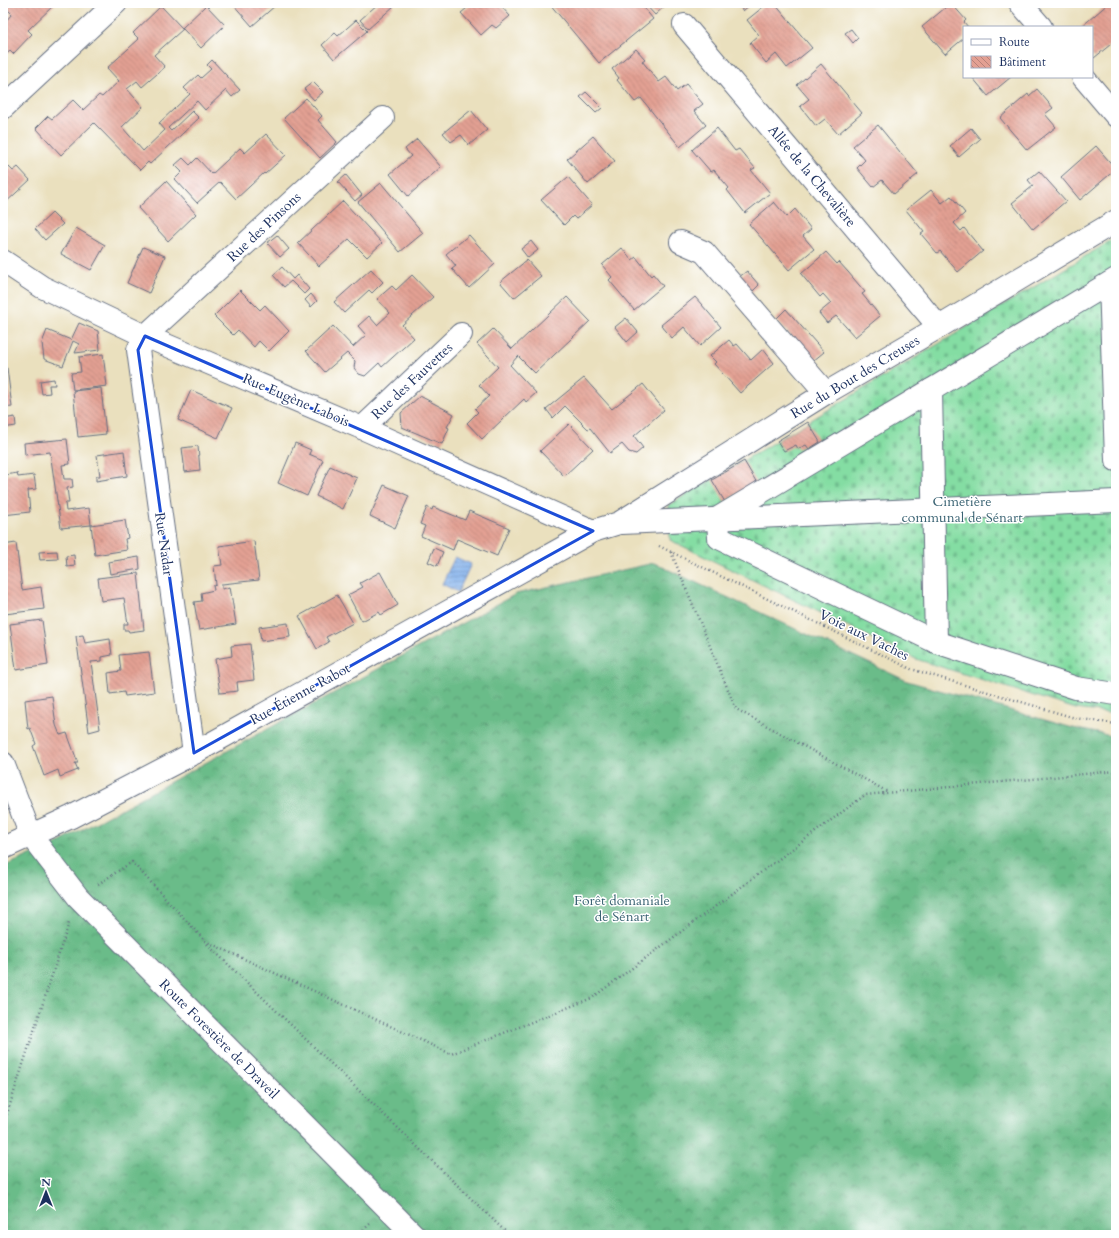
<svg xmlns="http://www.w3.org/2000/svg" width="1119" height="1238" font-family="Cardo,serif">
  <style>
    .forest { fill: url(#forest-crowns); stroke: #437674 }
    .cemetery { fill: url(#cemetery-stones); stroke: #508680 }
    .water { fill: url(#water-rules); stroke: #4e70a5 }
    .building { fill: url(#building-back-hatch) }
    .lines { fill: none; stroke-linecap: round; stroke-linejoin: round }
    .minor-casing { stroke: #636d80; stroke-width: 24 }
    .major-casing { stroke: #636d80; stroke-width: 24 }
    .path { stroke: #636d80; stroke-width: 2.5; stroke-dasharray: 1 3; stroke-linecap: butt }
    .minor { stroke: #fff; stroke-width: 22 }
    .major { stroke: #fff; stroke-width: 22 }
    .marked { fill: none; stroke: #1d4ed8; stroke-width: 3; stroke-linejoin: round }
    .labels { text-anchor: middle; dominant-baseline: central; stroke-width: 3; stroke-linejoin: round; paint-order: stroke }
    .street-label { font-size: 14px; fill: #1b2f5e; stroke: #fff }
    .park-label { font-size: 14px; fill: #3a6373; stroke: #fff }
  </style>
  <defs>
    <pattern id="forest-crowns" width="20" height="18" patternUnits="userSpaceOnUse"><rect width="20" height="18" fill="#6bbc89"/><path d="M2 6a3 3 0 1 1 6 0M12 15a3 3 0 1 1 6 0" fill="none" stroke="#579973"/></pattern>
    <pattern id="cemetery-stones" width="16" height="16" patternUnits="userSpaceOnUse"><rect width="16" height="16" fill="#84dda3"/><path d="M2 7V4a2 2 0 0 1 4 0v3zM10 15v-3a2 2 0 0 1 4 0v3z" fill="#71be8f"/></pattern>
    <pattern id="water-rules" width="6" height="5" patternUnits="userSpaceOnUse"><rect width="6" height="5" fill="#82b1ec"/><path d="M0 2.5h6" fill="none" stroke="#6a90c2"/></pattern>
    <pattern id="building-back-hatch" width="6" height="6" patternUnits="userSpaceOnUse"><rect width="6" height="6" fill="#e3a093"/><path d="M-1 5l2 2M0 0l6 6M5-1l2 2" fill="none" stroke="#b7837b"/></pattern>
  </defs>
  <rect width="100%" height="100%" fill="#fff"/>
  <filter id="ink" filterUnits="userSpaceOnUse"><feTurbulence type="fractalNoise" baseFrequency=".025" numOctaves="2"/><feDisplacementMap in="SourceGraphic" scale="8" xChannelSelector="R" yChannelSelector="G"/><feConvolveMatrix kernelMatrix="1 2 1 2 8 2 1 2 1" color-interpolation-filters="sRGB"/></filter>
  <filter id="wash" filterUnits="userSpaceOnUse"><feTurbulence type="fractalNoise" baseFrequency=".012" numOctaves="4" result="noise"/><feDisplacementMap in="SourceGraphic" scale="16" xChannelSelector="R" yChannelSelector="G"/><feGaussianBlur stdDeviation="0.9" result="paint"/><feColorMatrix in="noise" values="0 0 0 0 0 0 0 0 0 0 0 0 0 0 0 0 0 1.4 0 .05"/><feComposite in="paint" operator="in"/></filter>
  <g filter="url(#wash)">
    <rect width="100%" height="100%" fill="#eae0be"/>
    <polygon class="forest" points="654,563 907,681 1073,728 1116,737 1116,1235 3,1235 3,867 60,842 516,594"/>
    <polygon class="cemetery" points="1116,238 1116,714 1076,709 916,659 670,540 669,505"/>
    <polygon class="water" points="455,557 471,564 458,592 442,584"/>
    <g id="blocks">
      <g class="building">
        <polygon points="11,3 56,3 28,30 32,34 13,54 10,51 3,57 3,22 4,23 12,14 6,8"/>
        <polygon points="232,3 274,3 276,5 252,26"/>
        <polygon points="379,3 392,3 394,6 368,29 360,20"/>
        <polygon points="473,3 498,3 510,16 496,28 492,25 481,35 461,13"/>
        <polygon points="549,3 640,3 653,19 599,63"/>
        <polygon points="644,3 668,3 655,15"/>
        <polygon points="737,3 752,3 743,11"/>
        <polygon points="768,3 774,3 812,48 787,68 776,54 766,63 750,43 759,35 747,20"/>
        <polygon points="951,3 966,20 964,22 968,27 964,27 964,38 945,54 922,27"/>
        <polygon points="1109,3 1116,3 1116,40 1094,58 1092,56 1092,27 1081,27"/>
        <polygon points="206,5 225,25 201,48 183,29 154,55 165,67 142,87 137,81 127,89 143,107 122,127 143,151 165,130 159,123 190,94 184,88 198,75 201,78 211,69 207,65 212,60 240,90 232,97 226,90 205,110 197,101 168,128 171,131 192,111 199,118 150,164 148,162 140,170 94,123 61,155 36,128 48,116 52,119 73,100 83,110 99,95 102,97 119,81 107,68 139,39 133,33 161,6 182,28"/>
        <polygon points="356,20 367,31 334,59 322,45 335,33 338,36"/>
        <polygon points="851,29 858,38 853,43 845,33"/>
        <polygon points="636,49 645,59 642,61 659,82 666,77 677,91 686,84 703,104 694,111 706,125 680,147 641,98 635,102 617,80 619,78 612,69"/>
        <polygon points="821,64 862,113 838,134 825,119 816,126 800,106 809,99 797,85"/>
        <polygon points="972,77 1011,77 988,96"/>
        <polygon points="313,82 323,92 314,100 304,89"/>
        <polygon points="1037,89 1053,108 1045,114 1056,127 1027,150 1000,118 1028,94 1029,96"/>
        <polygon points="586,92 602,108 596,113 580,97"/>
        <polygon points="306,98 322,116 318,120 337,142 320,158 284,118"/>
        <polygon points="471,110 487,130 469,145 461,135 451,142 443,133"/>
        <polygon points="878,125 918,174 894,194 882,180 873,187 857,168 865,160 853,146"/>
        <polygon points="717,128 735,151 739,149 755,168 751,170 770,193 745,213 727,190 729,188 714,170 711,172 692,150"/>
        <polygon points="971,128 980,139 959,157 950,146"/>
        <polygon points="266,134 286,155 265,174 264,173 236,199 220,182 197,203 175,179 182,172 175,165 183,158 190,165 197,158 212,174 240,148 245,153"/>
        <polygon points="593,136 615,161 588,184 567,159"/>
        <polygon points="417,139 441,167 408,196 390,174 411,156 405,149"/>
        <polygon points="1096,146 1116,169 1080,200 1061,177"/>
        <polygon points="3,161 13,171 18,167 30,180 3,205"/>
        <polygon points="1039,171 1066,201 1033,229 1012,203 1033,186 1028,180"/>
        <polygon points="346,175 362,195 355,201 338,182"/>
        <polygon points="568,177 592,205 576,219 573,216 564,225 541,200"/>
        <polygon points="166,181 196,214 168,241 138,208"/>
        <polygon points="381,183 423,233 400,252 358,202"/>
        <polygon points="931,190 942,203 951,196 965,213 954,223 961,231 964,228 983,251 958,272 940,251 937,253 921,234 924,232 906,210"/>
        <polygon points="343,201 382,243 367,257 349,239 319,266 298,243"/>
        <polygon points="774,202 787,217 795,209 811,229 803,236 814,249 789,270 749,224"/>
        <polygon points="52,213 63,224 45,240 35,229"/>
        <polygon points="76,228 105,245 91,270 61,254"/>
        <polygon points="277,235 289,249 280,257 267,243"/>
        <polygon points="469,235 495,264 469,288 452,269 456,266 446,254"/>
        <polygon points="531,241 538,250 528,258 521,249"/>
        <polygon points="143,247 165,256 149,293 127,283"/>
        <polygon points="622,248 632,260 636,257 651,276 653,274 663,286 634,310 609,280 612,277 602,265"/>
        <polygon points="826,252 837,264 839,262 848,272 865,292 862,294 880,316 855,337 836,316 827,323 819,313 831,303 823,294 820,297 801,274"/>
        <polygon points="527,260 541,276 514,298 500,282"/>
        <polygon points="282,267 293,279 297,275 309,289 304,294 291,281 284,287 273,275"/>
        <polygon points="371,269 383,282 372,293 369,290 344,313 334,302"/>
        <polygon points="747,271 759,285 752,292 739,277"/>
        <polygon points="412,275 433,297 402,325 414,338 382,367 379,363 365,376 359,374 354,368 355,361 347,353 325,372 306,351 333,326 353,347 366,335 358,326 369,316 377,325 390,313 377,299 392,286 396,290"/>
        <polygon points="240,290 260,310 265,305 289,331 269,351 259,341 254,347 238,330 233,335 214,316"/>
        <polygon points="311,294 317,301 311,307 305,300"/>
        <polygon points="567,297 590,321 535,373 518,356 510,365 536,393 526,402 524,399 482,439 467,423 478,412 475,409 489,396 479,385 498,367 477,344 493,329 512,349"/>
        <polygon points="695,297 721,327 700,346 684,327 672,338 661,325"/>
        <polygon points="786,309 824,352 813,361 776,319"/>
        <polygon points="626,318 638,332 627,342 615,327"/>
        <polygon points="79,323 98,331 100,350 75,353 79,344 73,341 63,366 44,359 42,343 47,330 71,340"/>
        <polygon points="729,340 734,346 737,344 751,360 763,349 774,363 740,393 714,364 716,362 710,356"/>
        <polygon points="103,354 107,386 73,390 71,373 81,372 79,357"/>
        <polygon points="7,368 12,407 3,408 3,369"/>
        <polygon points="584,378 612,409 643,384 664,410 634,436 643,448 636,454 629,452 622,444 610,453 590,428 588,429 565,406 553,418 546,409"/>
        <polygon points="54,379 55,385 49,385 50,393 42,394 40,381"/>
        <polygon points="101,388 106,434 78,437 73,391"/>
        <polygon points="191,390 232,408 218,438 178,420"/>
        <polygon points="420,396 454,414 447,427 449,428 442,444 402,427 401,413"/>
        <polygon points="15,417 16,426 3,428 3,419"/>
        <polygon points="808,422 820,442 809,449 806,445 798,449 796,445 784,451 777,441"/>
        <polygon points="569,424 593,449 564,476 540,451"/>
        <polygon points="67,439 70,464 62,465 64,479 72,479 73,487 67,488 69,503 65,503 66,511 89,508 91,525 125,520 128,538 125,539 127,550 95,555 91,525 61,528 50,452 25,455 24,443"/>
        <polygon points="295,443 311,450 309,454 323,460 307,496 278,483"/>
        <polygon points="198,446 200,470 185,472 182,448"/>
        <polygon points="124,451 127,476 96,481 96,476 100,476 97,455"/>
        <polygon points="744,461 757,483 725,502 712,480"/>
        <polygon points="330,466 357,478 343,509 316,496"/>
        <polygon points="17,473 18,477 34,475 36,489 28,490 30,512 3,515 3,479 7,478 6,475"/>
        <polygon points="384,485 409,496 395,528 370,516"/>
        <polygon points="427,507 432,510 433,507 465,520 469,511 509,528 497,556 457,539 453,550 421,536 425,526 420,524"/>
        <polygon points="254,541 259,580 222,584 222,589 230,587 236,624 199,630 194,602 202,601 201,593 214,590 213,586 216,585 214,566 222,565 219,546"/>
        <polygon points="16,543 22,590 41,587 44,609 5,614 3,596 3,545"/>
        <polygon points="434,548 443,552 437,566 428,562"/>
        <polygon points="57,551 58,559 40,560 39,552"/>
        <polygon points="74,555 75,566 67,567 66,556"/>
        <polygon points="139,557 140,569 110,574 108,562"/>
        <polygon points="380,572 398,605 381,615 379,612 362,621 348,595 363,587 360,583"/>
        <polygon points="138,573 144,630 129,632 128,630 124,630 124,624 128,624 124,598 101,601 98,578"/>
        <polygon points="337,595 353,623 326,637 329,642 317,649 299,616"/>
        <polygon points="42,620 48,665 16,670 10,624"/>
        <polygon points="288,623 290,637 261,641 259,627"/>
        <polygon points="83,635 85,643 110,639 112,655 102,657 102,661 91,662 100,729 89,732 76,636"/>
        <polygon points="250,644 254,680 237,682 238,691 220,693 215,659 232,656 231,646"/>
        <polygon points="149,652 154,692 125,696 124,692 110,694 108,673 121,671 119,655"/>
        <polygon points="52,696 56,725 60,735 67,733 78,763 75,763 78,770 60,777 58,770 44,776 33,746 36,744 30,728 28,729 25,700"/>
      </g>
    </g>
  </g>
  <g filter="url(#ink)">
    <use href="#blocks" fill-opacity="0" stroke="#636d80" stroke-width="1"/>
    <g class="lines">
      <g class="minor-casing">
        <g id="minor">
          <polyline points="1020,3 1041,27"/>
          <polyline points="684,25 939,327"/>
          <polyline points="1083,77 1116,116"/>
          <polyline points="681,242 704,252 826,393"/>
          <polyline points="3,261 42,287 145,336 362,428 593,531"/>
          <polyline points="1116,279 718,518 719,538 936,642 1076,688 1116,694"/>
          <polyline points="1110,283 1116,460"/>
          <polyline points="931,390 936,642"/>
          <polyline points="362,428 461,334"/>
          <polyline points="622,523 1116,501"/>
          <polyline points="194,753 138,350 145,336 383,118"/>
          <polyline points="3,763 31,836 78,897 414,1235"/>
          <polyline points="3,848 71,817 194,753 593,531 619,523 826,393 939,327 1116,221"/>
        </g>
      </g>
      <g class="major-casing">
        <polyline id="major" points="3,108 116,3"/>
      </g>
      <g class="path">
        <polyline points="659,546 911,669 1075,718 1116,724"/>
        <polyline points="671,552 736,709 888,792"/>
        <polyline points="98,884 132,862 205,941 451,1054 592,998 865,795 1116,771"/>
        <polyline points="207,944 509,1235"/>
        <polyline points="3,1126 69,923"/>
        <polyline points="357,1235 370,1224"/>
      </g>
      <use href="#minor" class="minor"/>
      <use href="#major" class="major"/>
    </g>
  </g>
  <path class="marked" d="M145 336 593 531 194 753 138 350Z"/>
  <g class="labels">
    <g class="street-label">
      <text transform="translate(812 176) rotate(50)">Allée de la Chevalière</text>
      <text transform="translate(264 227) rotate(-43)">Rue des Pinsons</text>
      <text transform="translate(855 377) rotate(-31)">Rue du Bout des Creuses</text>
      <text transform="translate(412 381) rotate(-43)">Rue des Fauvettes</text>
      <text transform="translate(296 400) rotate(23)">Rue Eugène Labois</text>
      <text transform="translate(164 544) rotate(82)">Rue Nadar</text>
      <text transform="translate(864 635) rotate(26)">Voie aux Vaches</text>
      <text transform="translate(300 694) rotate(-29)">Rue Étienne Rabot</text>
      <text transform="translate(219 1039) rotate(45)">Route Forestière de Draveil</text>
    </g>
    <g class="park-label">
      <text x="962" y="501">Cimetière<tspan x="962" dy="16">communal de Sénart</tspan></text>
      <text x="622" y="900">Forêt domaniale<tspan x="622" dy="16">de Sénart</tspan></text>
    </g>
  </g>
  <rect width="1119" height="1238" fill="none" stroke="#fff" stroke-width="16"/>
  <rect x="963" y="26" width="130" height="52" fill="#ffffff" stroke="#a4acbf"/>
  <rect x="971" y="39" width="20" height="6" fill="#ffffff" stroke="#a4acbf"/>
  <text x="999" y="46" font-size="12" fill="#1b2f5e">Route</text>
  <rect x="971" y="56" width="20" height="12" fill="url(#building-back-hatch)" stroke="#a4acbf"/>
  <text x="999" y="66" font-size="12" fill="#1b2f5e">Bâtiment</text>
  <g transform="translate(46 1192)" stroke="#ffffff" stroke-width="3" paint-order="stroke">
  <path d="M0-3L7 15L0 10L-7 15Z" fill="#1b2f5e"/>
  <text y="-6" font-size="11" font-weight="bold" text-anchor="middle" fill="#1b2f5e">N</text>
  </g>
</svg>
